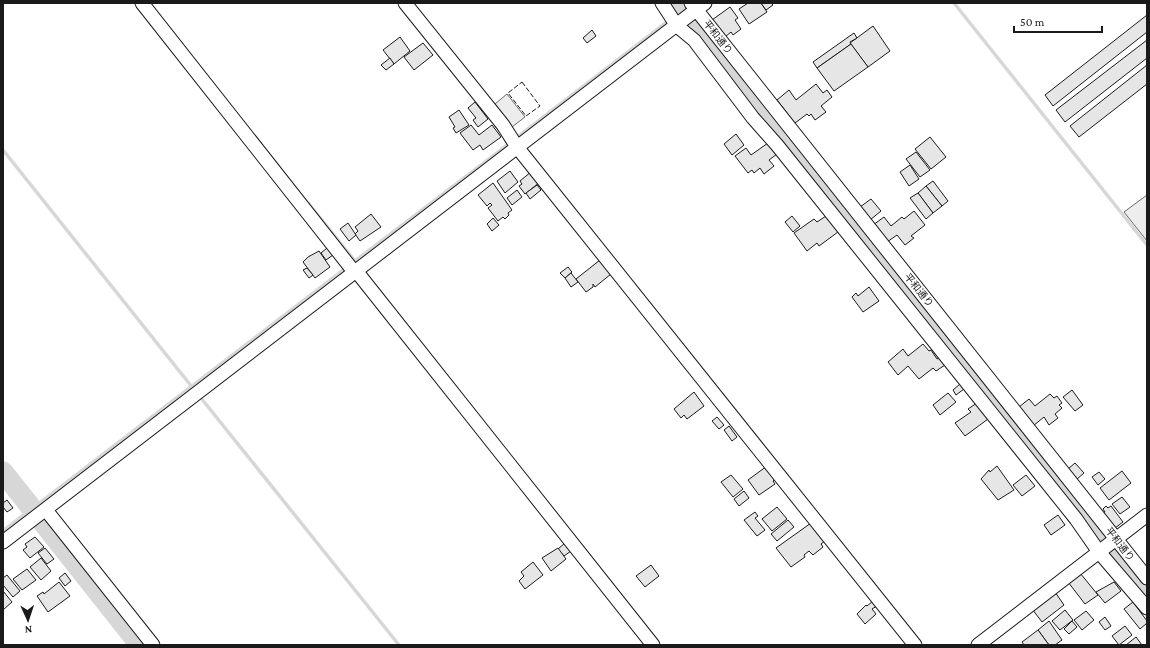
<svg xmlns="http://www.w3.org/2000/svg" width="1150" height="648" font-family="'Crimson Pro','Noto Sans JP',serif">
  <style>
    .built { fill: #ededed; stroke: #6a6a6a }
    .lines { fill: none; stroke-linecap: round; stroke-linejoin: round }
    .stream { stroke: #d7d7d7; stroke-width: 3.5 }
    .river { stroke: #d7d7d7; stroke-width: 21 }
    .building { fill: #e6e6e6; stroke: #1a1a1a }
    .minor-casing { stroke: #1a1a1a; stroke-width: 15 }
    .minor { stroke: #fff; stroke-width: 13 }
    .fence { stroke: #1a1a1a; stroke-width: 1; stroke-dasharray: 5 2; stroke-linecap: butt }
    .labels { text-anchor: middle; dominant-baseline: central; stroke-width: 3; stroke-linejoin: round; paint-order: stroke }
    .street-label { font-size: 10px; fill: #1a1a1a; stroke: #fff }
  </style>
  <rect width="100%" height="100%" fill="#fff"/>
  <g class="built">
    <polygon points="507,94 525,117 512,127 495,104"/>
    <polygon points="1147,195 1147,241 1124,212"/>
  </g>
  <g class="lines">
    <g class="stream">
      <polyline points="954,3 1147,245"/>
      <polyline points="515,139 689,5"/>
      <polyline points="3,150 192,387"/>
      <polyline points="308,203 355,261"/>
      <polyline points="351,264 510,143"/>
      <polyline points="201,398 399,645"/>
      <polyline points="3,531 346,268"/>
    </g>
    <g class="river">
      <polyline points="675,3 1147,595"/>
      <polyline points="3,472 140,645"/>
    </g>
  </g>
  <g class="building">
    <polygon points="748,3 761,3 767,12 749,24 739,9"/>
    <polygon points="761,3 771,3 773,5 766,10"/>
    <polygon points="730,7 738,18 735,20 741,29 733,35 731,32 725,37 712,20"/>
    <polygon points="1147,15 1147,32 1053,106 1045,95"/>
    <polygon points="873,26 890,51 868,67 850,43"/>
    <polygon points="592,30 596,36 587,43 583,38"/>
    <polygon points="854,33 857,38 850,42 851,44 817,68 813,62"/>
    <polygon points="400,37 410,51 394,64 383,50"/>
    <polygon points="1147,40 1147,58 1065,122 1056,110"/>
    <polygon points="423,43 433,55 414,70 404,57"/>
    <polygon points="851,44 868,67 834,91 817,68"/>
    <polygon points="390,58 394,64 386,70 381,65"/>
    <polygon points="1147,65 1147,84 1079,137 1070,126"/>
    <polygon points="816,84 823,93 827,90 832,97 821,106 826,112 815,120 811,114 809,116 807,114 795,123 777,100 789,90 796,100"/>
    <polygon points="475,102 488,119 478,127 473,120 476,118 468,108"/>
    <polygon points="459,110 469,125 456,133 453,128 455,127 449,117"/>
    <polygon points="471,125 479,135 492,125 501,137 483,150 480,145 473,150 460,133"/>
    <polygon points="736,134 744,145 732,155 724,144"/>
    <polygon points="930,137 946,157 931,169 915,149"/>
    <polygon points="768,143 777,154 769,160 774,166 764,174 760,168 754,173 752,170 748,173 735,156 746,148 751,155"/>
    <polygon points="916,152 930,170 920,177 906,159"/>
    <polygon points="910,165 919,179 909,186 900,172"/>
    <polygon points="510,171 518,182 505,193 497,181"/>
    <polygon points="532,171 540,182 525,194 519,186 522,184 520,181"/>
    <polygon points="933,181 948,201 942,206 926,186"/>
    <polygon points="493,183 512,210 508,213 509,215 505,219 503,217 498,221 488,208 492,205 490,203 487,206 478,195"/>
    <polygon points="537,185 541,190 530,199 526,193"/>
    <polygon points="926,186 942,206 933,213 918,193"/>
    <polygon points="517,190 522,197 512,205 507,198"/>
    <polygon points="918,193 933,213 926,219 910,198"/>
    <polygon points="871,199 881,211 870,220 860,207"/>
    <polygon points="914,211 925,225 911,236 914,238 905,245 897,235 887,242 873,225 884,217 891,226 902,217 904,219"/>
    <polygon points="371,214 381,227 360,241 355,234 358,231 355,227"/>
    <polygon points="792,216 800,226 793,232 785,222"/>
    <polygon points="826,216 838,232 819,246 817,243 807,251 794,233 814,219 817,222"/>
    <polygon points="493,218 499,225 492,231 487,224"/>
    <polygon points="348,223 356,235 349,241 340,229"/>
    <polygon points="327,248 333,255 326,260 321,253"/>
    <polygon points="319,251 330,267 315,278 303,262 308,257"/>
    <polygon points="600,260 611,274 595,287 593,284 593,287 586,292 576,279"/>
    <polygon points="568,267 572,272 565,278 560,273"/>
    <polygon points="307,268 313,275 309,278 303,270"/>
    <polygon points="571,273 578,282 571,287 565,278"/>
    <polygon points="869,287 879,301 863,312 852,297 856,293 858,296"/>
    <polygon points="923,344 929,351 931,350 937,359 939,358 945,365 936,371 933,368 919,379 908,366 898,375 888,362 903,349 908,356"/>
    <polygon points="960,384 964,389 956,395 953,390"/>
    <polygon points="1072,390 1083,405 1075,411 1063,397"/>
    <polygon points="694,392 704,406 687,419 684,415 681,418 674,409"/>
    <polygon points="948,393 956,402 940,415 933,405"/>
    <polygon points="1050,394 1054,398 1057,396 1062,403 1059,405 1062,408 1055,414 1058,418 1049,425 1044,417 1033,426 1019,407 1029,399 1035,406"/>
    <polygon points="977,403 988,419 965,436 955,423 971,412 968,409"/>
    <polygon points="717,417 724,425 719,429 712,421"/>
    <polygon points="729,426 737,437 732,441 724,430"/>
    <polygon points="1075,463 1084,473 1077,479 1068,469"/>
    <polygon points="767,466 776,479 773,481 775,484 759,495 748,480"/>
    <polygon points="997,466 1014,490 998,500 981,479 989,470 990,472"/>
    <polygon points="1122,471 1131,483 1109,500 1100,488"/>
    <polygon points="1099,472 1105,479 1098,485 1092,477"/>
    <polygon points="731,475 743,489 733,497 721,482"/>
    <polygon points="1026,475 1035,486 1022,496 1013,485"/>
    <polygon points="744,491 749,498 739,506 734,499"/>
    <polygon points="1122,497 1130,507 1120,514 1112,504"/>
    <polygon points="7,500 13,508 7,512 3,507 3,503"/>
    <polygon points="1106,506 1108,508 1111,506 1123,522 1115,528 1103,513 1105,512 1103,509"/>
    <polygon points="777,507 787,519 772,531 762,519"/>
    <polygon points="755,512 758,516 755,518 765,530 757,536 744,520"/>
    <polygon points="1058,515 1065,525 1051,535 1044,525"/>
    <polygon points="788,520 794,527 777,541 771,534"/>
    <polygon points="811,523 825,541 821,544 823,547 813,555 809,551 804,555 805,557 791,567 776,548"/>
    <polygon points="35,537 44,547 30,558 23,550 27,547 25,544"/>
    <polygon points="565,543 571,551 564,556 558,549"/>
    <polygon points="45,548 54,559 47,564 38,553"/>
    <polygon points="558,548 566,559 551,571 542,558"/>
    <polygon points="41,558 51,571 41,580 30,567"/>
    <polygon points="533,562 543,575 525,589 519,581 524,576 521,572"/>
    <polygon points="651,565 659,576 645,587 636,576"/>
    <polygon points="27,569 36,580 22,590 13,579"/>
    <polygon points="65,573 71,581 65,586 59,578"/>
    <polygon points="1080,573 1098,595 1085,604 1068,582"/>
    <polygon points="7,575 20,591 13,597 3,585 3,578"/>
    <polygon points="59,582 70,596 48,612 37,596 43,592 44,594"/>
    <polygon points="1114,582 1121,591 1105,603 1096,592"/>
    <polygon points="3,591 12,602 3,610"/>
    <polygon points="1055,592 1064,605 1042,622 1032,609"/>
    <polygon points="873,601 877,606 872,609 876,614 865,624 857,614 866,605 867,606"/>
    <polygon points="1133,602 1147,621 1147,623 1140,629 1124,609"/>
    <polygon points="1065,610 1073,620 1060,630 1052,621"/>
    <polygon points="1086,611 1094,620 1082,630 1074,620"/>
    <polygon points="1105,617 1111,626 1105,630 1099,622"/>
    <polygon points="1049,621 1062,640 1055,645 1049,645 1038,630"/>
    <polygon points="1072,621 1077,627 1069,634 1064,629"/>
    <polygon points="1125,626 1132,635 1119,645 1112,636"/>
    <polygon points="1038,630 1049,645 1024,645 1022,642"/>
    <polygon points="1136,637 1142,645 1126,645"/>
  </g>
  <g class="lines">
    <g class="minor-casing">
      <g id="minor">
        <polyline points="142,3 355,273"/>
        <polyline points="405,3 503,125 517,147 915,645"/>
        <polyline points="662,3 677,26 694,40 753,118 777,145 1076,519 1099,552 1147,608"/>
        <polyline points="691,3 1147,578"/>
        <polyline points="357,272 653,645"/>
        <polyline points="46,510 153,645"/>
        <polyline points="3,542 705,3"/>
        <polyline points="978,645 1147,515"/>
      </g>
    </g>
    <use href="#minor" class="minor"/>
    <polygon class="fence" points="522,82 540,106 526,116 508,93"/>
  </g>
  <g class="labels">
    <g class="street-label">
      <text transform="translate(718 37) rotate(52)">平和通り</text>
      <text transform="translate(919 290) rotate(51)">平和通り</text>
      <text transform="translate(1120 544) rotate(52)">平和通り</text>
    </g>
  </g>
  <rect width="1150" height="648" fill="none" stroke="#1a1a1a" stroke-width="8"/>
  <g transform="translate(28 620) rotate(177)" stroke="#ffffff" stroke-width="3" paint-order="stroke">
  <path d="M0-3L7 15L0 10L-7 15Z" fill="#1a1a1a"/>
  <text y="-6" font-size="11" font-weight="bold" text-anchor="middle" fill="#1a1a1a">N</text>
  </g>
  <path d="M1014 26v6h88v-6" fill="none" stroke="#1a1a1a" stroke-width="2"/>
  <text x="1020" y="26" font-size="12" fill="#1a1a1a" stroke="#ffffff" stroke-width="3" paint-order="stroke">50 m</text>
</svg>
